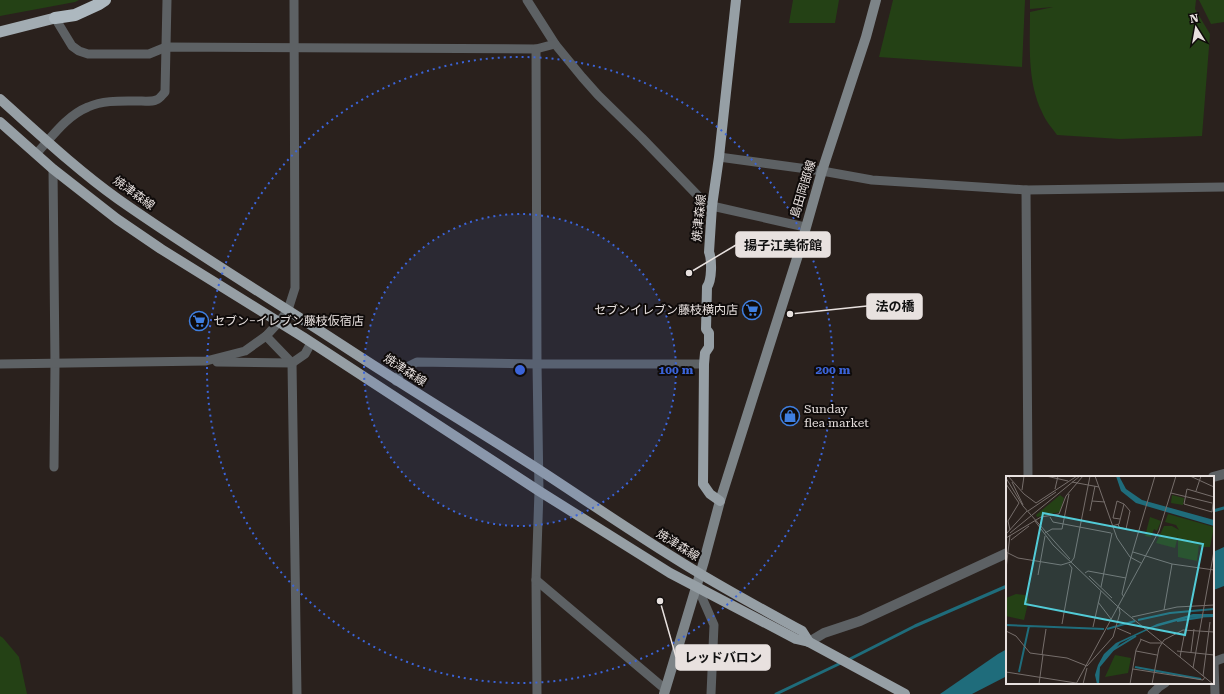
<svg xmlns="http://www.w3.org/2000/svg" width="1224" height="694" font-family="'Roboto Serif','Noto Sans JP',serif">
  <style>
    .green { fill: #244115 }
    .water { fill: #1f6c7b }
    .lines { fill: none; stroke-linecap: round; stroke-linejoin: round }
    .stream { stroke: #1f6c7b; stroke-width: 3 }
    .river { stroke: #1f6c7b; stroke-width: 19 }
    .minor { stroke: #5d6164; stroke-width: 9 }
    .tertiary { stroke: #5d6164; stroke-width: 10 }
    .secondary { stroke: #7d8488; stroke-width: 10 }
    .primary { stroke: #969fa5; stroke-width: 10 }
    .trunk { stroke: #a2acb2; stroke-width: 11 }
    .motorway { stroke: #adb8bf; stroke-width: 12 }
    .ring { fill: none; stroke: #3b64d9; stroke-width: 2; stroke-dasharray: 2 4 }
    .labels { text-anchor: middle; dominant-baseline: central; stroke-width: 4; stroke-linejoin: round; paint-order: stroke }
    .street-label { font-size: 12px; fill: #e8e1df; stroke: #0f0b0a }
    .poi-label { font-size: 12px; fill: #e8e1df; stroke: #0f0b0a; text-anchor: start }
    .inset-river { fill: none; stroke: #1f6c7b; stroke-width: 2 }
    .inset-road { fill: none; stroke: #766e6b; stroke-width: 1 }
    .view { fill: #52cbd7; fill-opacity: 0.15; stroke: #52cbd7; stroke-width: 2 }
    .inset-edge { fill: none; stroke: #e8e1df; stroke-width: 2 }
    .centre { fill: #3b64d9; stroke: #0f0b0a; stroke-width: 2 }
    .ring-label { font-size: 12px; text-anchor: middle; font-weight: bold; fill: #3b64d9; stroke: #0f0b0a; stroke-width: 4; stroke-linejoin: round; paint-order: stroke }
    .leader { fill: none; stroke: #e8e1df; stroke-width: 1.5 }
    .callout-dot { fill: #e8e1df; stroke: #0f0b0a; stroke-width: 1.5 }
    .callout { fill: #e8e1df; stroke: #e8e1df; stroke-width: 1.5 }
    .callout-label { font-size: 13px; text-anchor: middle; font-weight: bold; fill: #111 }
  </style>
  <rect width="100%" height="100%" fill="#2a211d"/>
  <g class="green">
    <polygon points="0,0 79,0 75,2 0,16"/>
    <polygon points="793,0 839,0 835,23 789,23"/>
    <polygon points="893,0 1025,0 1022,67 879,57"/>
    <path d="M1030 0H1196L1195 9 1210 34 1202 136 1120 139 1057 135C1052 128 1045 120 1042 112 1027 81 1030 45 1030 12L1053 7 1030 9Z"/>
    <polygon points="1199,0 1224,0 1224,22 1211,24"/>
    <polygon points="0,636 3,638 19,657 27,694 0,694"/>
  </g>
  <g class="water">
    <polygon points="1224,547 1224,568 1213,572 1213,552"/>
    <polygon points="1007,649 1007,676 972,694 940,694 998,654"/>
  </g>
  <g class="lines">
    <g class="stream">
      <polyline points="1213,511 1224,508"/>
      <polyline points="848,660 915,626 1007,586"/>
      <polyline points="776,694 843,662"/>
    </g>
    <polyline class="river" points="1213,580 1224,576"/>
    <g class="minor">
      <polyline points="527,0 555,44 582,77 598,95 642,138 703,201 712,206 805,227"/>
      <polyline points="55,18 72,46 79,51 88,54 149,54 166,47 536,49 555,44"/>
      <polyline points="536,49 537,364 539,491 536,580 537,694"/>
      <path d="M36 154C52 137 66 116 88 107 104 100 121 101 137 101 143 101 151 102 156 100 160 99 162 95 165 92L167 0"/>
      <polyline points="719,157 822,171 872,180 1026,190 1224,187"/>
      <polyline points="53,169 55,364 54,467"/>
      <polyline points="1026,190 1028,477"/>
      <polyline points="266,336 292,363 297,694"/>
      <polyline points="217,362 292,363 305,354 311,343"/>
      <polyline points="0,364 206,361 245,351 266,336 279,322 288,310 295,288 294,0"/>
      <polyline points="396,381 403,369 417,362 537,364 704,364"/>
      <polyline points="536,580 665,689"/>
      <polyline points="697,586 714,625 711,694"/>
      <polyline points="1214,661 1215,694"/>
      <polyline points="1213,662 1224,658"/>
      <polyline points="1152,694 1159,687 1165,683"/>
    </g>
    <g class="tertiary">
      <polyline points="1213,477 1224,474"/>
      <polyline points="809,642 824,633 860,621 1007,553"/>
    </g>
    <polyline class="secondary" points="664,694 704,561 720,501 799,252 822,171 866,37 876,0"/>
    <g class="primary">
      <path d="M0 99C38 133 76 169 118 199 192 251 270 298 345 347 409 389 474 428 538 469 584 499 629 530 676 559 717 585 760 608 802 631L809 642"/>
      <polyline points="0,122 53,169 117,219 161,249 303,337 539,491 670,573 796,639 809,642 905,694"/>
      <path d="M720 501 710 494 703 484 704 364 705 353 709 347V333L706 329 707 287C712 280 712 260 709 252L712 206 719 157 736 0"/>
    </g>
    <polyline class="trunk" points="0,32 55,18"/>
    <polyline class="motorway" points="55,18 75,15 99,4 105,0"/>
  </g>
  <circle cx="520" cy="370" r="156" fill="#3b64d9" fill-opacity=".12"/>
  <g class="ring">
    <circle cx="520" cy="370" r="156"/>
    <circle cx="520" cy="370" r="313"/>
  </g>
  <defs>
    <g id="supermarket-ring" transform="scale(1)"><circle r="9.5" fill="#0f0b0a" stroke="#3f7fe0" stroke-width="1.5"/><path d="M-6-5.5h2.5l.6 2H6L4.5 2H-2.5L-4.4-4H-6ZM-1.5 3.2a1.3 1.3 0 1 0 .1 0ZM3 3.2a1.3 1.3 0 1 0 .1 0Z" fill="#3f7fe0"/></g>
    <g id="shop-ring" transform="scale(1)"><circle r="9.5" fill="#0f0b0a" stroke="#3f7fe0" stroke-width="1.5"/><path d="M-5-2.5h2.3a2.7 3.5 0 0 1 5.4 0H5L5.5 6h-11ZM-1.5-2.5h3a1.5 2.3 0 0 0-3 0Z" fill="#3f7fe0"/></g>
  </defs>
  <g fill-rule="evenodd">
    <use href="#supermarket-ring" x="752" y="310"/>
    <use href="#supermarket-ring" x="199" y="321"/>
    <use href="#shop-ring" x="790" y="416"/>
  </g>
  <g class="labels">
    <g class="street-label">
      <text transform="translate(803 189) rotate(-73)">島田岡部線</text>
      <text transform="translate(134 193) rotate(36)">焼津森線</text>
      <text transform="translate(699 218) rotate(-84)">焼津森線</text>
      <text transform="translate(405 370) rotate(33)">焼津森線</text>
      <text transform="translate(678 545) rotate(32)">焼津森線</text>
    </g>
    <g class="poi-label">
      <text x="738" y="310" text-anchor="end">セブンイレブン藤枝横内店</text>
      <text x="213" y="321">セブン−イレブン藤枝仮宿店</text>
      <text x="804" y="409">Sunday<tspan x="804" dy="14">flea market</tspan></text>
    </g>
  </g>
  <g transform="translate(1006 476)">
    <rect width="208" height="208" fill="#2a211d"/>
    <path d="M54 19 58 22 54 36 31 41 30 39ZM166 19 178 22 177 29 165 27ZM162 38 208 51 204 71H194L193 68 191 85 172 81V60L169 72 150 67 158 50H166L173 54 170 49 159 46ZM144 41 155 45 151 55 148 53 145 61 139 60ZM10 118 19 119 23 123 18 144 0 140V122ZM109 179 125 182 122 197 99 201Z" fill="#244115"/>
    <path d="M110 0H113L120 13 136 24 208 44V50L130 27 115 15ZM187 138H208V141L182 142 146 152 114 167 94 191 93 208H91L89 199 92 189 98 178 110 167 151 148Z" fill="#1f6c7b"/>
    <path class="inset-river" d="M132 144 164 137 208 133M171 145 197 141M0 149 98 153M101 153 129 145M107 174 130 160M129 191 195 203M13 196 23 150"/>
    <path class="inset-road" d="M2 0 18 18 30 27 71 0M40 0 62 5M89 0 111 62 124 81 135 87M184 0 208 11M0 2 17 30M6 6 17 29M66 6 93 11M0 8 13 27M49 13 52 0M16 14 18 0M190 15 195 0M165 17 206 27M208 21 181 13 178 28 206 36 208 21M86 25 99 26M17 30 64 83M22 35 50 16M84 35 89 10M44 41 47 46 105 57M29 45 47 69 110 129 207 208M112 48 113 51 120 53 124 35 118 28 111 25 107 42 114 43M106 50 113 48 118 28M4 54 2 45 13 27M4 57 74 0M39 57 46 53H56L63 18M0 58 21 35M0 62 35 41 53 38 60 20 77 0M5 64 23 50M0 76 12 82 55 89 65 86 68 82 84 0M127 76 166 88 208 94M0 93 4 59M79 97 82 95 120 102M32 99 39 60M83 100 106 122M95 111 106 57M118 121 116 118 123 88 149 0M92 126 105 143M158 134 166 88M126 141 171 131 208 129M56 148 66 92 63 88M87 151 95 115M111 152 125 158M0 155 10 160 24 177 61 182 81 190 107 161 114 137 113 131M134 163 144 167H156M130 175 151 179M171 175 208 179M185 176 188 153M36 179 40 153M174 181 179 155M187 192 208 75M127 193 197 204 199 201M0 196 70 207M197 200 204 146M33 208 37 179M70 208 153 55 170 0M77 208 81 192M124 208 130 174 135 164M146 208 153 172 158 164 177 154 208 156"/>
    <path class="view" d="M37 37 197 68 179 159 19 128Z"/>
    <rect width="208" height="208" class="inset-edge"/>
  </g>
  <circle cx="520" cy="370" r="6" class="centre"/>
  <g class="ring-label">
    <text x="676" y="374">100 m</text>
    <text x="833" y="374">200 m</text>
  </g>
  <path class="leader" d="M689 273L736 245M790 314L867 306M660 601L676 657"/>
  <g class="callout-dot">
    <circle cx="689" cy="273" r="4"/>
    <circle cx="790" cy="314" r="4"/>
    <circle cx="660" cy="601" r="4"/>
  </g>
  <g class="callout">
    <rect x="736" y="232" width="94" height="25" rx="4"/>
    <rect x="867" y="294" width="55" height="25" rx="4"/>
    <rect x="676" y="645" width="94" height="25" rx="4"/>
  </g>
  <g class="callout-label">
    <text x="783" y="250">揚子江美術館</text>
    <text x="895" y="311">法の橋</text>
    <text x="723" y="662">レッドバロン</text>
  </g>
  <g transform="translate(1196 28) rotate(349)" stroke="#0f0b0a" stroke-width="3" paint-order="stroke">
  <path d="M0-3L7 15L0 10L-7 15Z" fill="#e8e1df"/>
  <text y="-6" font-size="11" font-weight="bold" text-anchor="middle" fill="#e8e1df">N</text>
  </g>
</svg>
